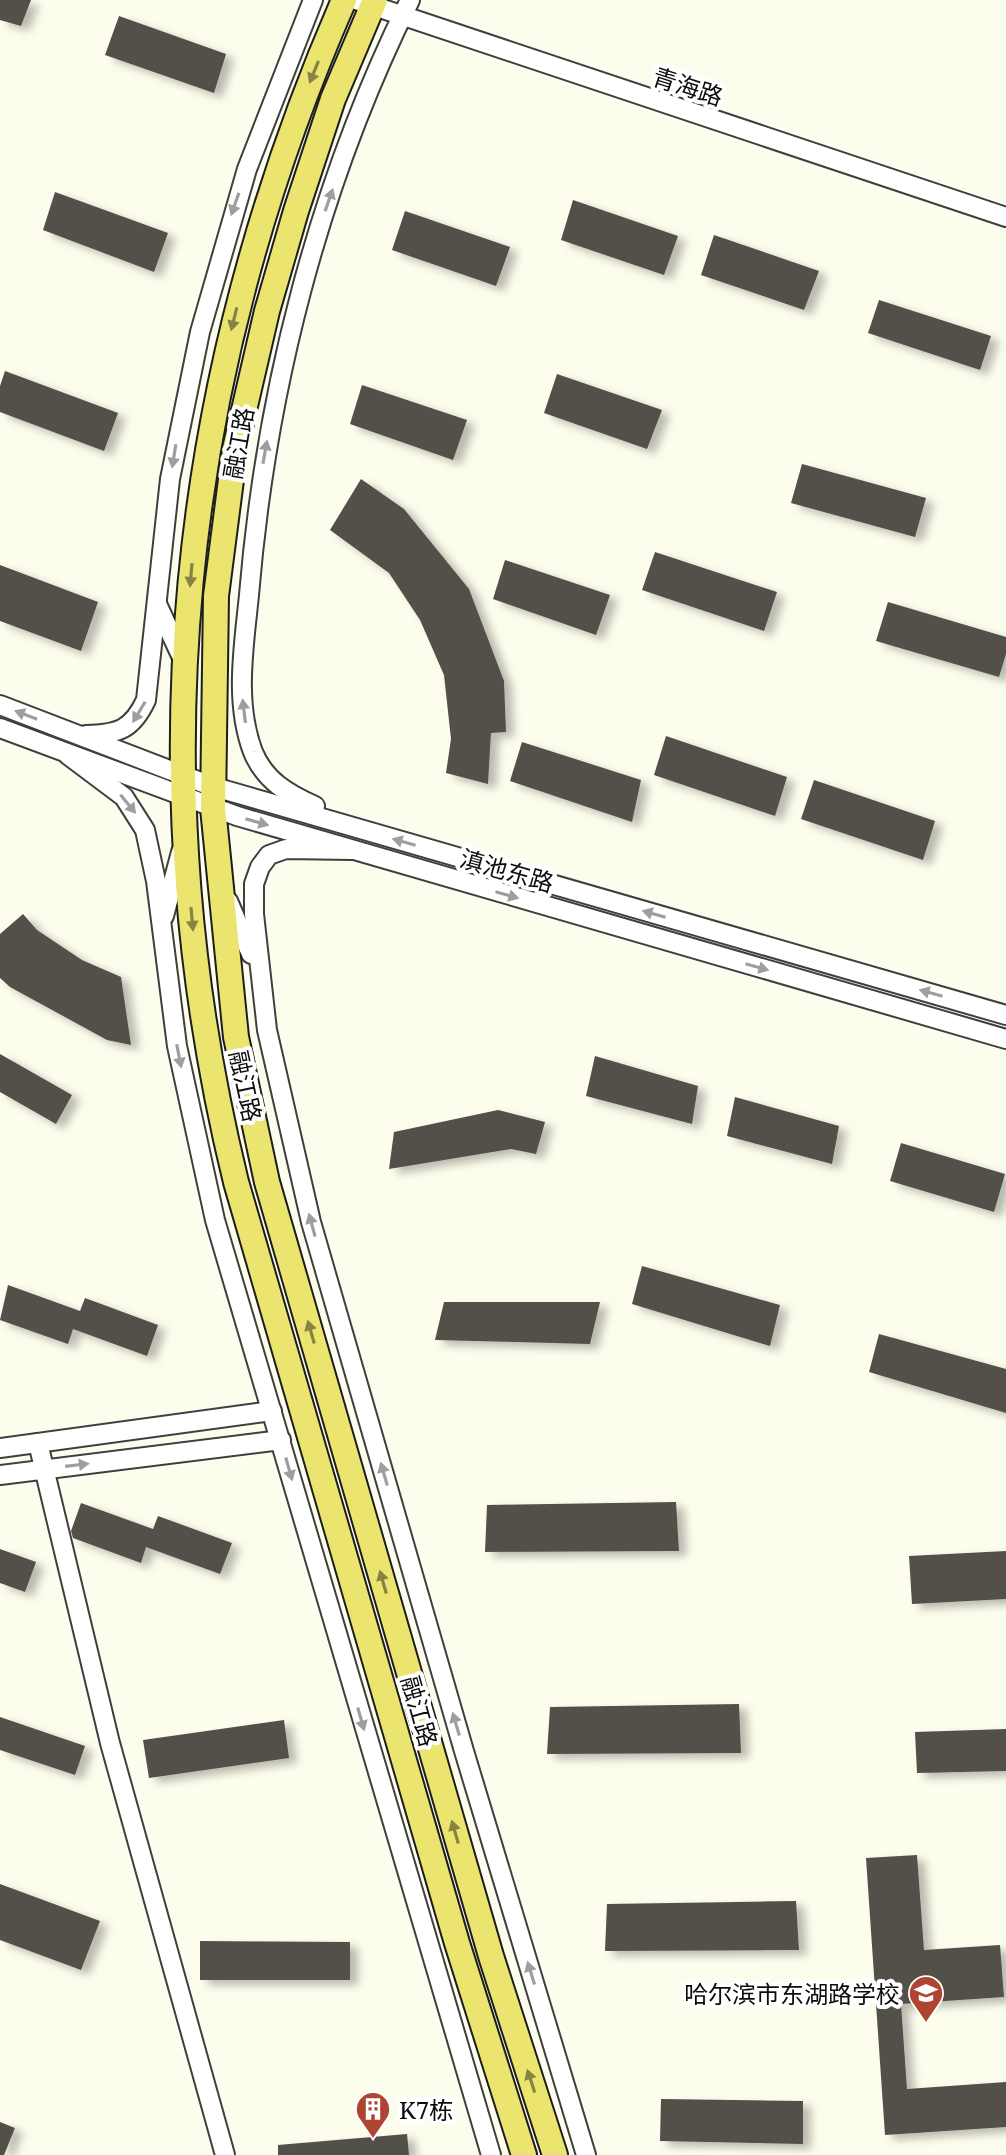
<svg xmlns="http://www.w3.org/2000/svg" width="1006" height="2155" font-family="'Noto Serif','Noto Sans SC',serif">
  <style>
    .building { fill: #534f4a; filter: url(#shadow) }
    .lines { fill: none; stroke-linecap: round; stroke-linejoin: round }
    .minor-casing { stroke: #3f3f3f; stroke-width: 22 }
    .major-casing { stroke: #1d1d1d; stroke-width: 28 }
    .minor { stroke: #fff; stroke-width: 18 }
    .major { stroke: #ebe56f; stroke-width: 24 }
    .oneway { fill: #878342 }
    .oneway2 { fill: #9e9e9e }
    .labels { text-anchor: middle; dominant-baseline: central; stroke-width: 8; stroke-linejoin: round; paint-order: stroke }
    .street-label { font-size: 24px; fill: #0c0c0c; stroke: #fff }
    .poi-label { font-size: 24px; fill: #0c0c0c; stroke: #fff; text-anchor: end }
  </style>
  <defs>
    <filter id="shadow"><feDropShadow dx="8" dy="5" stdDeviation="4" flood-color="#0004"/></filter>
  </defs>
  <rect width="100%" height="100%" fill="#fdfded"/>
  <g class="building">
    <polygon points="0,0 31,0 21,26 0,20"/>
    <polygon points="119,16 226,54 214,93 105,55"/>
    <polygon points="55,192 168,233 154,272 43,230"/>
    <polygon points="573,200 678,236 664,275 561,240"/>
    <polygon points="405,211 510,247 496,286 392,250"/>
    <polygon points="714,235 819,271 804,310 701,275"/>
    <polygon points="879,300 991,336 980,370 868,333"/>
    <polygon points="5,371 118,413 104,451 0,412 0,386"/>
    <polygon points="557,374 662,410 647,449 544,413"/>
    <polygon points="362,385 467,420 453,460 350,424"/>
    <polygon points="802,464 926,498 915,537 791,503"/>
    <polygon points="361,479 404,509 469,589 504,681 506,732 491,733 488,784 446,773 451,739 444,675 420,620 389,573 330,530"/>
    <polygon points="655,552 777,592 764,631 642,590"/>
    <polygon points="505,560 610,595 596,635 493,599"/>
    <polygon points="0,565 98,602 81,651 0,621"/>
    <polygon points="888,602 1006,637 1006,654 999,677 876,641"/>
    <polygon points="666,736 787,777 775,816 654,775"/>
    <polygon points="522,742 641,780 632,822 510,781"/>
    <polygon points="814,780 935,821 923,860 801,819"/>
    <polygon points="23,914 37,930 82,960 121,977 131,1045 107,1040 10,987 0,978 0,934"/>
    <polygon points="0,1054 72,1095 56,1124 0,1092"/>
    <polygon points="595,1056 698,1086 692,1124 586,1096"/>
    <polygon points="735,1097 839,1126 832,1164 727,1136"/>
    <polygon points="498,1110 545,1122 536,1154 511,1149 389,1169 394,1132"/>
    <polygon points="901,1143 1005,1174 994,1212 890,1181"/>
    <polygon points="642,1266 780,1305 770,1346 632,1304"/>
    <polygon points="8,1285 80,1311 85,1298 158,1325 147,1356 73,1329 68,1344 0,1320"/>
    <polygon points="444,1302 600,1302 590,1344 435,1340"/>
    <polygon points="879,1334 1006,1369 1006,1413 869,1372"/>
    <polygon points="676,1502 679,1551 485,1552 487,1505"/>
    <polygon points="81,1503 153,1529 158,1516 232,1543 220,1574 146,1547 141,1563 73,1538 71,1531"/>
    <polygon points="0,1549 36,1562 25,1592 0,1583"/>
    <polygon points="1006,1551 1006,1599 912,1604 909,1556"/>
    <polygon points="739,1704 741,1753 547,1754 550,1707"/>
    <polygon points="0,1717 85,1746 75,1775 0,1750"/>
    <polygon points="284,1720 289,1758 149,1778 143,1740"/>
    <polygon points="1006,1729 1006,1771 917,1773 915,1732"/>
    <polygon points="917,1855 924,1950 1000,1945 1004,1997 901,2004 907,2089 1006,2082 1006,2127 885,2135 866,1858"/>
    <polygon points="0,1884 100,1921 81,1970 0,1940"/>
    <polygon points="796,1901 799,1950 605,1951 607,1904"/>
    <polygon points="200,1941 350,1942 350,1980 200,1980"/>
    <polygon points="661,2099 803,2101 803,2144 660,2141"/>
    <polygon points="0,2122 15,2128 4,2155 0,2155"/>
    <polygon points="407,2134 409,2155 278,2155 278,2145"/>
  </g>
  <g class="lines">
    <g class="minor-casing">
      <g id="minor">
        <polyline points="356,0 1006,217"/>
        <polyline points="157,604 185,664"/>
        <polyline points="0,705 211,786 1006,1015"/>
        <polyline points="0,728 237,816 1006,1039"/>
        <path d="M86 735C118 734 132 730 146 700L170 479 200 332 247 169 313 0"/>
        <polyline points="68,755 124,797 145,830 156,881 177,1046 215,1220 491,2155"/>
        <path d="M315 806C288 794 265 781 253 752 234 702 244 646 249 595 266 391 318 185 410 0"/>
        <polyline points="352,850 286,849 269,855 260,867 254,884 254,914 267,1030 311,1222 464,1751 586,2155"/>
        <polyline points="228,901 251,954"/>
        <polyline points="164,916 181,852"/>
        <polyline points="38,1443 110,1743 225,2155"/>
        <polyline points="0,1448 272,1411"/>
        <polyline points="0,1475 281,1440"/>
      </g>
    </g>
    <g class="major-casing">
      <g id="major">
        <path d="M344 0C178 380 137 778 236 1182L457 1943 524 2155"/>
        <polyline points="375,0 333,99 296,211 267,311 235,449 216,596 213,808 236,1037 267,1182 491,1956 555,2155"/>
      </g>
    </g>
    <use href="#minor" class="minor"/>
    <use href="#major" class="major"/>
  </g>
  <defs><path id="oneway-solid" d="M-6-.8H1V-3.2L6.5 0L1 3.2V.8H-6Z" transform="scale(2)"/></defs>
  <g class="oneway">
    <use href="#oneway-solid" transform="translate(314 72) rotate(112)"/>
    <use href="#oneway-solid" transform="translate(234 319) rotate(104)"/>
    <use href="#oneway-solid" transform="translate(191 575) rotate(95)"/>
    <use href="#oneway-solid" transform="translate(192 919) rotate(85)"/>
    <use href="#oneway-solid" transform="translate(311 1332) rotate(-106)"/>
    <use href="#oneway-solid" transform="translate(383 1582) rotate(-106)"/>
    <use href="#oneway-solid" transform="translate(455 1832) rotate(-106)"/>
    <use href="#oneway-solid" transform="translate(531 2081) rotate(-108)"/>
  </g>
  <g class="oneway2">
    <use href="#oneway-solid" transform="translate(329 200) rotate(-71)"/>
    <use href="#oneway-solid" transform="translate(235 204) rotate(109)"/>
    <use href="#oneway-solid" transform="translate(265 452) rotate(-80)"/>
    <use href="#oneway-solid" transform="translate(174 456) rotate(99)"/>
    <use href="#oneway-solid" transform="translate(244 711) rotate(-97)"/>
    <use href="#oneway-solid" transform="translate(139 712) rotate(121)"/>
    <use href="#oneway-solid" transform="translate(26 715) rotate(-159)"/>
    <use href="#oneway-solid" transform="translate(128 804) rotate(51)"/>
    <use href="#oneway-solid" transform="translate(257 822) rotate(16)"/>
    <use href="#oneway-solid" transform="translate(404 842) rotate(-164)"/>
    <use href="#oneway-solid" transform="translate(507 895) rotate(16)"/>
    <use href="#oneway-solid" transform="translate(654 914) rotate(-164)"/>
    <use href="#oneway-solid" transform="translate(757 967) rotate(16)"/>
    <use href="#oneway-solid" transform="translate(931 993) rotate(-164)"/>
    <use href="#oneway-solid" transform="translate(179 1056) rotate(79)"/>
    <use href="#oneway-solid" transform="translate(312 1225) rotate(-105)"/>
    <use href="#oneway-solid" transform="translate(77 1465) rotate(-7)"/>
    <use href="#oneway-solid" transform="translate(289 1469) rotate(74)"/>
    <use href="#oneway-solid" transform="translate(384 1474) rotate(-106)"/>
    <use href="#oneway-solid" transform="translate(361 1719) rotate(74)"/>
    <use href="#oneway-solid" transform="translate(456 1724) rotate(-106)"/>
    <use href="#oneway-solid" transform="translate(531 1973) rotate(-107)"/>
  </g>
  <defs>
    <g id="school-pin" transform="scale(1.8)"><path d="M0 17L-7.5 6A9.5 9.5 0 1 1 7.5 6Z" fill="#ae4532" stroke="#fff"/><path d="M0-5L7-2L0 1L-7-2ZM-4 1L0 2.5L4 1V4Q0 6-4 4Z" fill="#fff"/></g>
    <g id="building-pin" transform="scale(1.8)"><path d="M0 17L-7.5 6A9.5 9.5 0 1 1 7.5 6Z" fill="#ae4532" stroke="#fff"/><path d="M-4-6H4V6H1V3H-1V6H-4ZM-2.5-4.3h1.7v1.8h-1.7ZM.8-4.3h1.7v1.8H.8ZM-2.5-1h1.7V.8h-1.7ZM.8-1h1.7V.8H.8Z" fill="#fff"/></g>
  </defs>
  <g fill-rule="evenodd">
    <use href="#school-pin" x="926" y="1993"/>
    <use href="#building-pin" x="373" y="2109"/>
  </g>
  <g class="labels">
    <g class="street-label">
      <text transform="translate(688 86) rotate(18)">青海路</text>
      <text transform="translate(238 443) rotate(-80)">融江路</text>
      <text transform="translate(507 870) rotate(16)">滇池东路</text>
      <text transform="translate(246 1086) rotate(78)">融江路</text>
      <text transform="translate(420 1711) rotate(74)">融江路</text>
    </g>
    <g class="poi-label">
      <text x="900" y="1993">哈尔滨市东湖路学校</text>
      <text x="399" y="2109" text-anchor="start">K7栋</text>
    </g>
  </g>
</svg>
